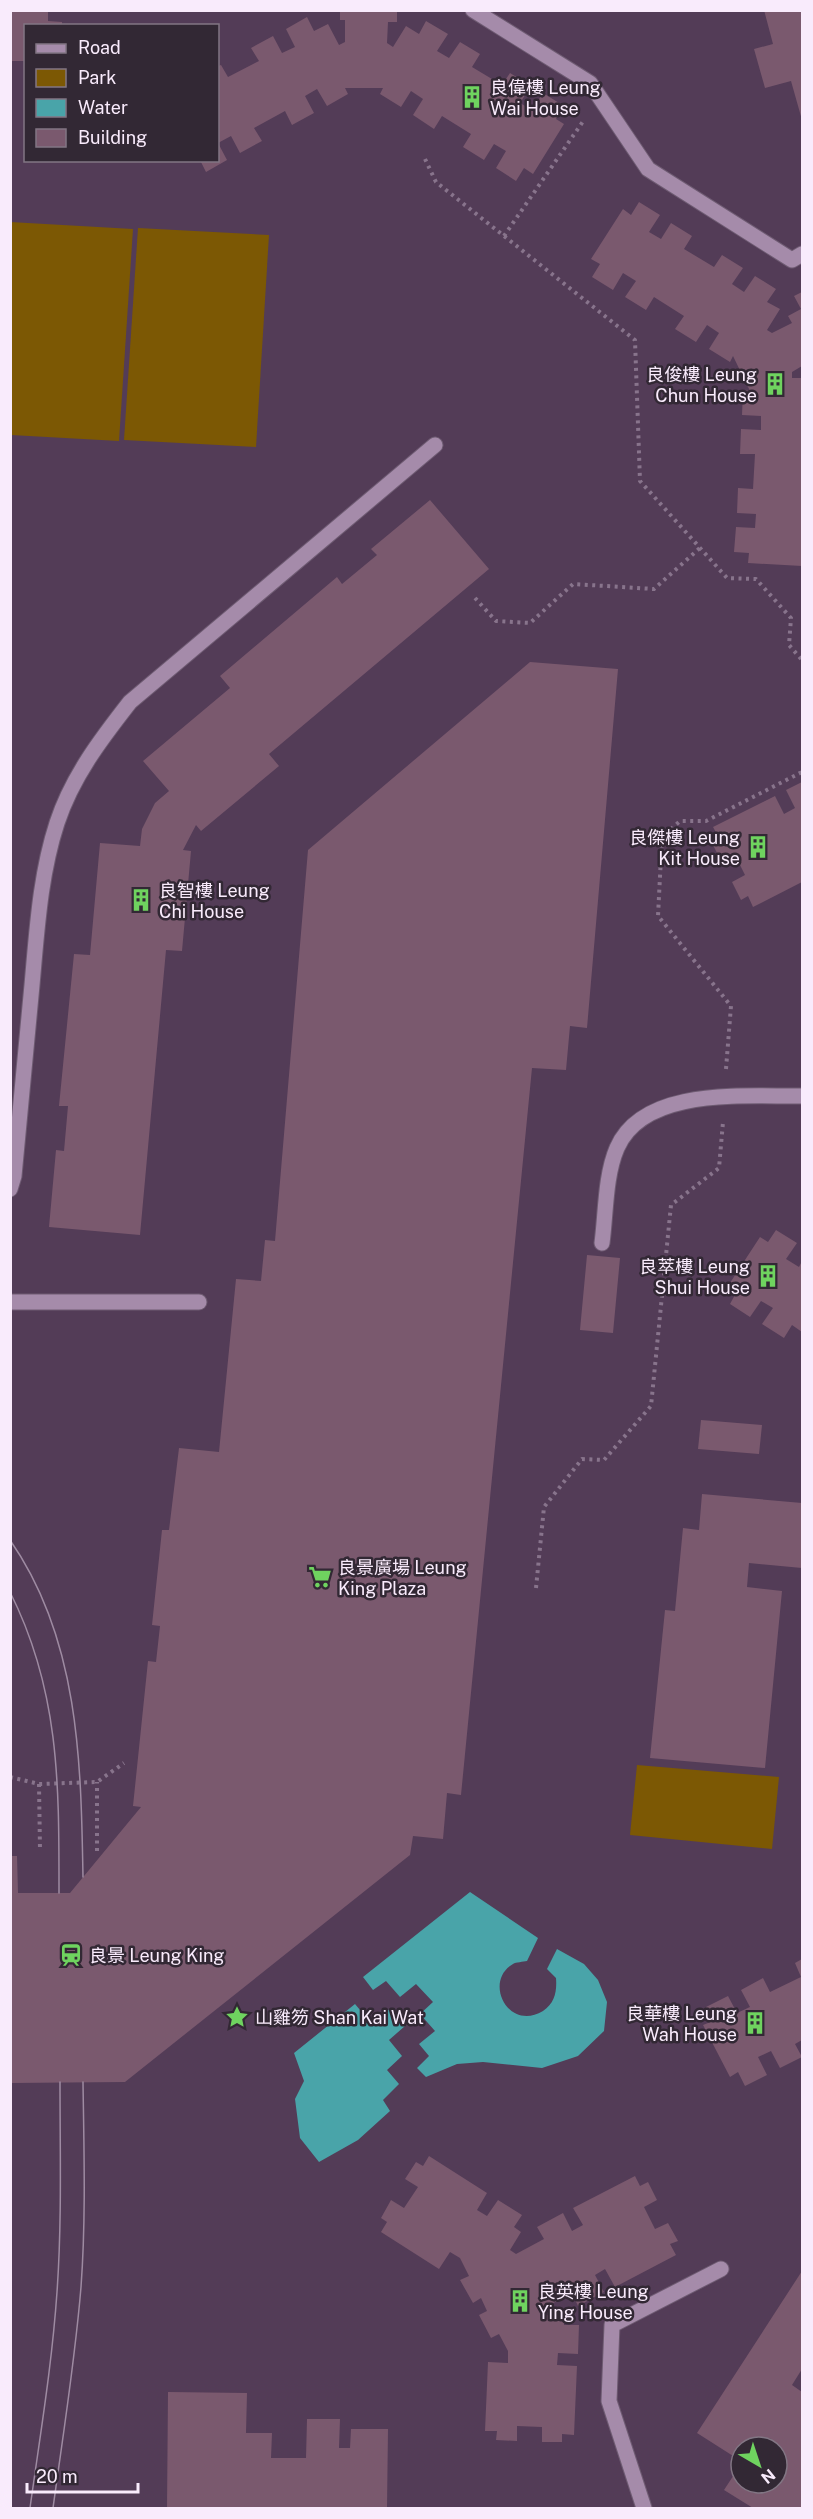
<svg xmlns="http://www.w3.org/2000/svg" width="813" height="2519" font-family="'Public Sans','Noto Sans TC',sans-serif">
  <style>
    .green { fill: #7c5804 }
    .water { fill: #49a4a9 }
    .building { fill: #7a596e }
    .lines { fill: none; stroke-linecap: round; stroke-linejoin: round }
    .minor-casing { stroke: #6e5b72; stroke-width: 17 }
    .path { stroke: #88748c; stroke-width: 4; stroke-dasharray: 3 4.5; stroke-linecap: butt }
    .minor { stroke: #a58baa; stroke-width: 15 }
    .tram { stroke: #9e8ba2; stroke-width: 1.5 }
    .labels { text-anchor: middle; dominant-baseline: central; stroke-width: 5; stroke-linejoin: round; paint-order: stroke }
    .poi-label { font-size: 18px; fill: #f9ebfc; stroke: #322834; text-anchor: start }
  </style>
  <rect width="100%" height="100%" fill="#533c57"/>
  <g class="green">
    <polygon points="10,222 133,229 119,441 11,435"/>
    <polygon points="138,228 269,235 256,447 124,440"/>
    <polygon points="637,1765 779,1777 772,1849 630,1835"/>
  </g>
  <g class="water">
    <path d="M470 1892 538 1938 527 1961C523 1962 516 1962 513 1964 483 1981 508 2032 543 2011 555 2003 557 1991 556 1978L547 1969 557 1949 584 1964 598 1980 607 2002 604 2031 578 2056 542 2068 483 2062 457 2064 426 2077 417 2068 429 2056 419 2044 435 2031 420 2014 433 2002 416 1984 400 1997 386 1981 373 1990 363 1977Z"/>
    <polygon points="355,2004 371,2023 391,2008 405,2026 389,2040 402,2056 387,2070 399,2084 383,2100 390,2111 358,2140 319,2162 300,2138 295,2099 304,2081 294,2053"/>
  </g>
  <g class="building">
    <polygon points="10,10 48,10 48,21 62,22 62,26 26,26 26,61 10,61"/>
    <polygon points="340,10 397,10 397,22 388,22 387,43 393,47 406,26 419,34 426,21 448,34 437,51 449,58 460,42 480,54 472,67 502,85 510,73 531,86 520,103 532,110 543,93 564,106 556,119 564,124 533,174 524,168 516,181 496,168 506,151 494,144 484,160 463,147 471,134 442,116 434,129 413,115 423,99 411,91 401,107 380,94 383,88 345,88 348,94 327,106 317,89 305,96 314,113 292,125 285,111 254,128 262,141 240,153 231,136 218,143 227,160 206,172 200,160 218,160 218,66 221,65 228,77 259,61 251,48 273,36 282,53 295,47 286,29 307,17 314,31 328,24 339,45 345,42 345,20 340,20"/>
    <polygon points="764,10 802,10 802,120 791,81 765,88 754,49 773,44"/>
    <polygon points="639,202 660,215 649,232 661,239 671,223 692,236 684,249 714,267 722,255 743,268 732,284 744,292 755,276 776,289 767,302 780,309 767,330 772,333 792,323 788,316 801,309 794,296 802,292 802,366 792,372 792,378 802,378 802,566 748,563 749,553 734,552 736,527 755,528 756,514 737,513 738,488 753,489 755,454 740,454 741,429 761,430 761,416 742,415 743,390 750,391 733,356 730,362 709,349 719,333 707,325 696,342 675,329 684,316 654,297 646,310 625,297 636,281 623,273 613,290 592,277 600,264 591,259 623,209 631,215"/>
    <polygon points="430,500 489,569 269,754 279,766 201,831 196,825 183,850 191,851 182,951 166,950 140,1235 49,1227 56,1150 64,1151 68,1106 59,1106 74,954 90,955 100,843 140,846 142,829 155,803 169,791 143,761 230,688 220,676 337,577 342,584 377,555 371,549"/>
    <polygon points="530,662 618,669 587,1028 570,1026 566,1070 532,1068 461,1795 447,1793 443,1839 413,1836 410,1855 125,2082 10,2083 10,1856 17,1856 18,1893 70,1893 141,1807 133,1806 148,1661 156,1662 160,1626 152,1625 162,1530 169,1530 179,1448 219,1452 236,1279 261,1281 265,1240 275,1241 308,850"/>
    <polygon points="802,782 802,882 753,907 748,896 741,900 732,882 745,875 734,853 720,859 711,841 719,838 713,827 775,796 784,814 795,808 786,790"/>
    <polygon points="776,1230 797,1243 786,1259 799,1267 802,1261 802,1332 792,1325 784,1338 762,1324 773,1308 761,1301 750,1317 730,1304 737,1291 728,1286 760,1237 768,1242"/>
    <polygon points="587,1255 620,1258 613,1333 580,1330"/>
    <polygon points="701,1420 762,1425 759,1454 698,1449"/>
    <polygon points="702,1494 802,1503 802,1568 749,1563 747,1587 782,1591 765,1768 650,1758 665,1610 675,1611 683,1528 699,1530"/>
    <polygon points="802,1959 802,2040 795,2044 802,2057 780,2068 771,2051 758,2057 767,2075 745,2086 738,2072 730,2077 703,2025 713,2021 706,2007 728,1996 737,2013 750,2007 741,1990 763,1978 770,1992 801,1977 795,1963"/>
    <polygon points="429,2156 487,2193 477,2210 487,2216 498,2200 522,2215 514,2227 521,2232 510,2250 516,2254 544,2239 537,2227 563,2213 572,2231 583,2225 573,2208 635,2176 640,2186 648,2182 657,2200 644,2207 655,2229 668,2223 678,2241 670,2244 676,2255 615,2287 605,2269 595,2275 604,2292 578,2306 572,2293 544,2308 543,2315 565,2316 564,2325 579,2325 578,2354 558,2353 557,2365 577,2366 574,2435 562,2434 562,2442 542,2442 542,2427 517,2426 517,2441 496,2440 497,2431 485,2431 488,2362 508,2363 508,2351 499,2334 491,2338 479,2315 487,2311 481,2298 473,2303 460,2280 469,2276 460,2258 450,2252 439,2269 381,2232 387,2222 381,2218 391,2200 404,2208 418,2187 405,2179 416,2162 423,2166"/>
    <polygon points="802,2271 802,2369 792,2385 802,2392 802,2508 753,2508 724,2490 741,2464 741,2483 777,2483 777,2447 741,2447 741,2461 697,2433"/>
    <polygon points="168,2392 247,2393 246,2433 272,2433 271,2458 306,2458 307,2419 340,2419 339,2448 350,2448 351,2429 388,2429 387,2508 167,2508"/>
  </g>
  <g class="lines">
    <g class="minor-casing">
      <g id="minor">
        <polyline points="473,10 590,83 648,169 792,260 802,254"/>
        <path d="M10 1189 14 1176C20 1112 26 1048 32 985 37 930 40 875 57 823 72 777 101 739 130 702L435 445"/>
        <path d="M602 1243C606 1213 605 1176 617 1148 644 1086 747 1097 802 1096"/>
        <polyline points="10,1302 199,1302"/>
        <polyline points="644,2508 609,2401 612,2325 721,2269"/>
      </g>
    </g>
    <g class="path">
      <polyline points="425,159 436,182 635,340 640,481 727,578 756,579 791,618 789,645 802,660"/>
      <polyline points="504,236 584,120"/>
      <polyline points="475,598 496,621 530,623 573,584 654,589 700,548"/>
      <polyline points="726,1069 731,1006 658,916 662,837 680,821 706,821 802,772"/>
      <polyline points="536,1588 544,1507 582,1459 604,1460 651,1406 671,1205 719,1168 723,1122"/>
      <polyline points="10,1777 39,1784 97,1782 124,1763"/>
      <polyline points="39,1784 40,1850"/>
      <polyline points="97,1851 97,1782"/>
    </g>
    <use href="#minor" class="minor"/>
    <g class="tram">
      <path d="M10 1540C79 1639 81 1761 83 1877"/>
      <path d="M10 1592C60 1691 59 1786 59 1893"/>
      <path d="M30 2508C40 2436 52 2365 57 2292 62 2222 60 2152 60 2082"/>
      <path d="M53 2508C63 2435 75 2361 81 2287 86 2219 84 2151 83 2082"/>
    </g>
  </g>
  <defs>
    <g id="building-bare" transform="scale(1.8)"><path d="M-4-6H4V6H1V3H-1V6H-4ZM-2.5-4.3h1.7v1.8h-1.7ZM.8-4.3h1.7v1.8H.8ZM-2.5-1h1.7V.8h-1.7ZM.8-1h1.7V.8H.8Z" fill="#6fd35f" stroke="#322834" stroke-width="2.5" paint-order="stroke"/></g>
    <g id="supermarket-bare" transform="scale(1.8)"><path d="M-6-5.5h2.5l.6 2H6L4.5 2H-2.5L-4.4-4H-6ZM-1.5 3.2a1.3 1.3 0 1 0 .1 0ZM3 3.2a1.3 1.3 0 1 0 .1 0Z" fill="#6fd35f" stroke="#322834" stroke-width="2.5" paint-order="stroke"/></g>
    <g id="station-bare" transform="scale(1.8)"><path d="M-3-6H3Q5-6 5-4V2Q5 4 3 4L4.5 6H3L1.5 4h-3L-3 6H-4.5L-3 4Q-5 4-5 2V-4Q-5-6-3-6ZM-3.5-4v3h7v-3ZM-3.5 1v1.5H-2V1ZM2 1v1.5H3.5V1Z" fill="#6fd35f" stroke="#322834" stroke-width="2.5" paint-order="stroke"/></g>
    <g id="sight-bare" transform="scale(1.8)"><path d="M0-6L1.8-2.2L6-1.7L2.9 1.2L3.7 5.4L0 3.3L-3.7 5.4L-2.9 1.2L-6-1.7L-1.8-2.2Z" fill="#6fd35f" stroke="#322834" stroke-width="2.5" paint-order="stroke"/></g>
  </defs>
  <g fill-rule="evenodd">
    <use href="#building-bare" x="472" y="97"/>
    <use href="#building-bare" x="775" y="384"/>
    <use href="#building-bare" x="758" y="847"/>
    <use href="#building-bare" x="141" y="900"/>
    <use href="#building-bare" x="768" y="1276"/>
    <use href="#supermarket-bare" x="320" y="1577"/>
    <use href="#station-bare" x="71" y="1955"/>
    <use href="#sight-bare" x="237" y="2017"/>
    <use href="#building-bare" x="755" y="2023"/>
    <use href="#building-bare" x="520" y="2301"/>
  </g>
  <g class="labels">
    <g class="poi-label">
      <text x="490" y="87">良偉樓 Leung<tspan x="490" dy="21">Wai House</tspan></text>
      <text x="757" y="374" text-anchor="end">良俊樓 Leung<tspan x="757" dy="21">Chun House</tspan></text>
      <text x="740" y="837" text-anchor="end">良傑樓 Leung<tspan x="740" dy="21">Kit House</tspan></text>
      <text x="159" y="890">良智樓 Leung<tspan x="159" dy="21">Chi House</tspan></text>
      <text x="750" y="1266" text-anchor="end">良萃樓 Leung<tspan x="750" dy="21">Shui House</tspan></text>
      <text x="338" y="1567">良景廣場 Leung<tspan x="338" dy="21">King Plaza</tspan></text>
      <text x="89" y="1955">良景 Leung King</text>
      <text x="737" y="2013" text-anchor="end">良華樓 Leung<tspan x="737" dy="21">Wah House</tspan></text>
      <text x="255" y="2017">山雞笏 Shan Kai Wat</text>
      <text x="538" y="2291">良英樓 Leung<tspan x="538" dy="21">Ying House</tspan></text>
    </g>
  </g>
  <rect width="813" height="2519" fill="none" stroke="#f9ebfc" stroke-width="24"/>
  <rect x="24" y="24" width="195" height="138" fill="#322834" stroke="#827684" stroke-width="1.5"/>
  <rect x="36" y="44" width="30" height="9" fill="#a58baa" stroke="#827684" stroke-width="1.5"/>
  <text x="78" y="54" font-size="18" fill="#f9ebfc">Road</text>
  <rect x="36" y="69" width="30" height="18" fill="#7c5804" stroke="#827684" stroke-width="1.5"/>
  <text x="78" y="84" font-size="18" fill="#f9ebfc">Park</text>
  <rect x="36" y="99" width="30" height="18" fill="#49a4a9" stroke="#827684" stroke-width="1.5"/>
  <text x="78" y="114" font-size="18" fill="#f9ebfc">Water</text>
  <rect x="36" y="129" width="30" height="18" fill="#7a596e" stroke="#827684" stroke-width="1.5"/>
  <text x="78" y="144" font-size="18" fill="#f9ebfc">Building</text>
  <g transform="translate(759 2465) rotate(141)"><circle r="28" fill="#322834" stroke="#827684" stroke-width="1.5"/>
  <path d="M0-4.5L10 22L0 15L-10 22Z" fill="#6fd35f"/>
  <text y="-9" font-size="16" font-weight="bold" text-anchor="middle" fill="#f9ebfc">N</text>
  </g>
  <path d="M27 2483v9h111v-9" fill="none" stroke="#f9ebfc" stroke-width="3"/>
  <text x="36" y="2483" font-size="18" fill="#f9ebfc" stroke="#322834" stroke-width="4.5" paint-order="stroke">20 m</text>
</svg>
